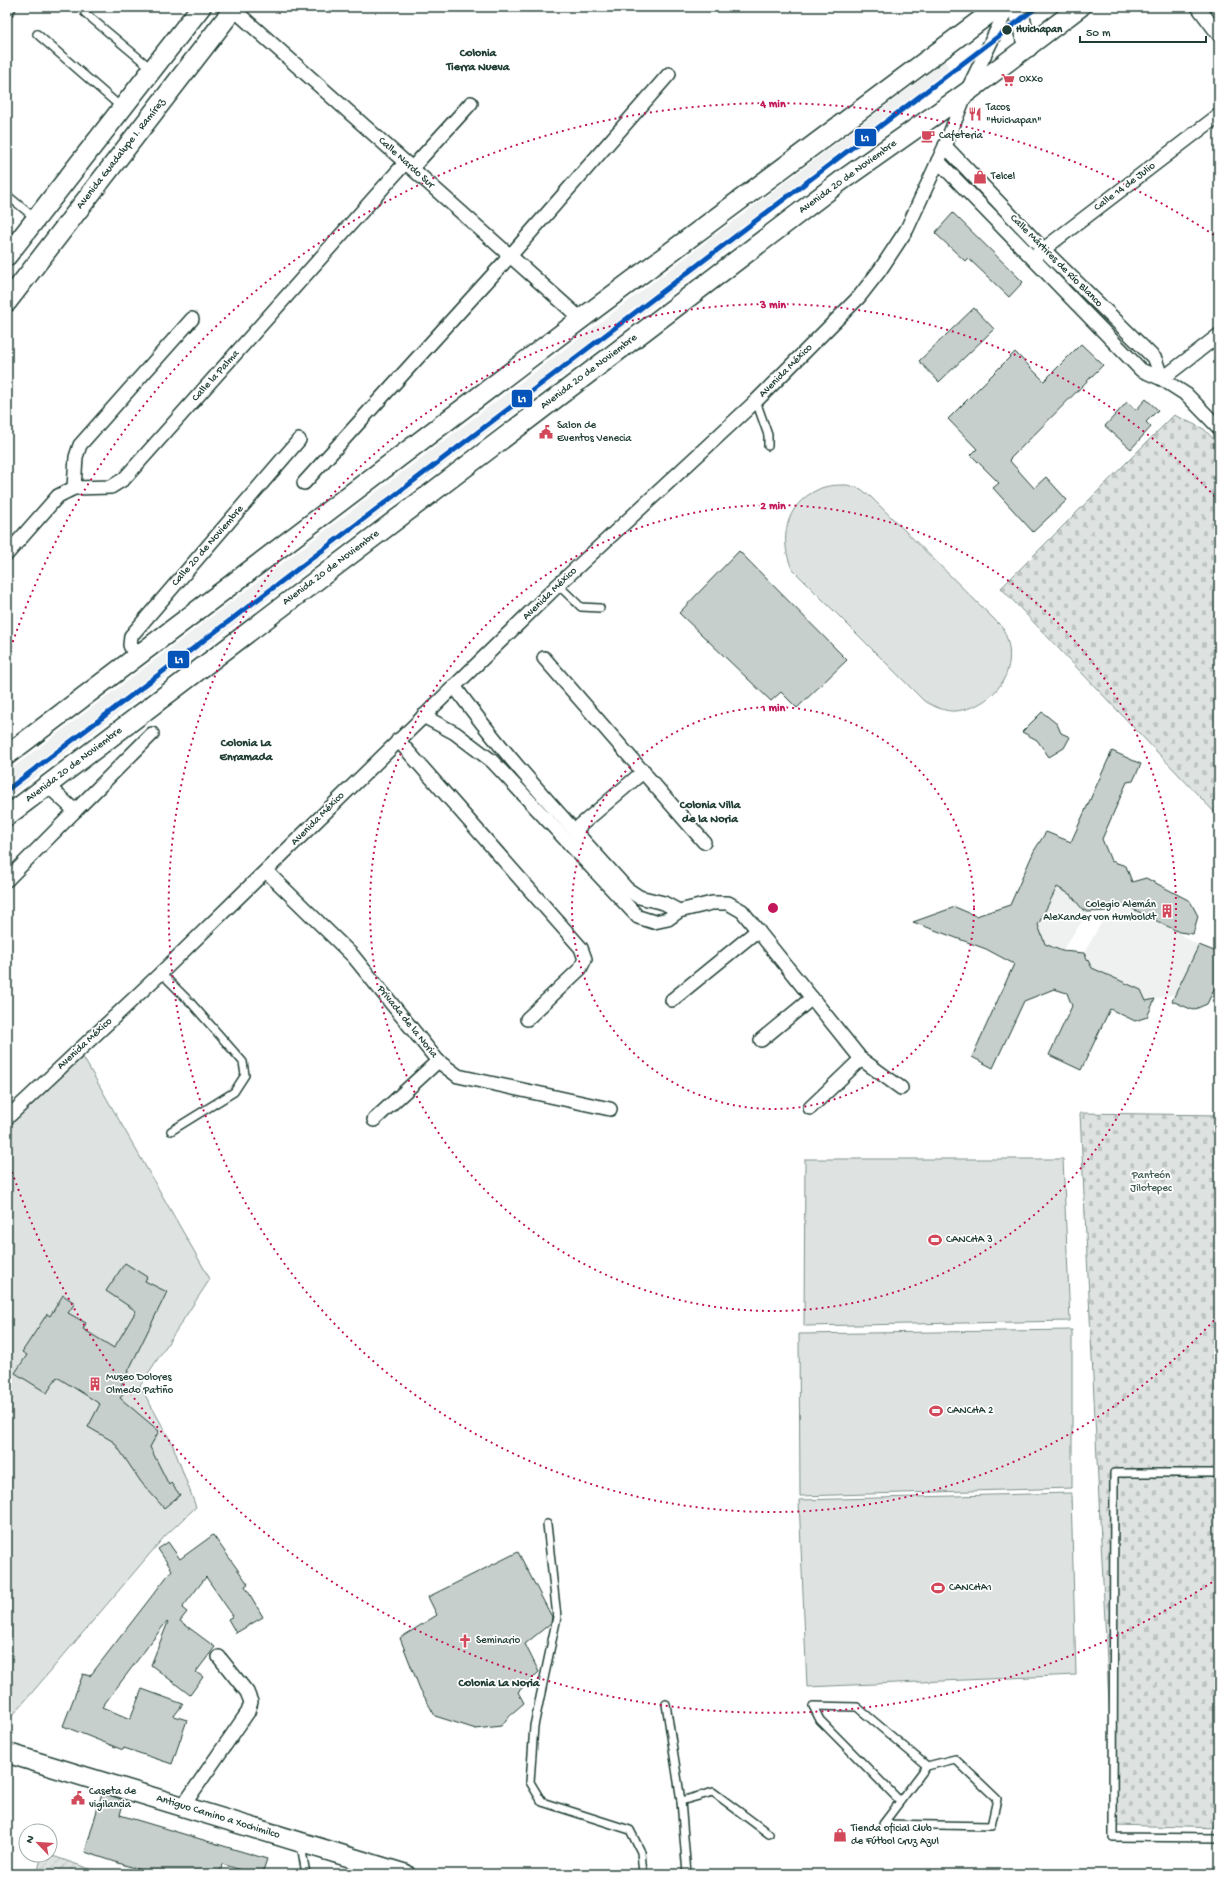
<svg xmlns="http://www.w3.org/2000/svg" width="1226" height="1881" font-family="'Gochi Hand',sans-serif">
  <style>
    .built { fill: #eef1f0 }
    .cemetery { fill: url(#cemetery-stones); stroke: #7e908b }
    .park { fill: #dee3e2; stroke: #7e908b }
    .garden { fill: url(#garden-furrows); stroke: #7e908b }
    .building { fill: #c7cfcc; stroke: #1f3d34 }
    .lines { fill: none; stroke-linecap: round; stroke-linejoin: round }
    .lane-casing { stroke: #1f3d34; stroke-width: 10 }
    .street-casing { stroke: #1f3d34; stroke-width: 16 }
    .secondary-casing { stroke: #1f3d34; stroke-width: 22 }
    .lane { stroke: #fff; stroke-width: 7 }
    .street { stroke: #fff; stroke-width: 13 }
    .secondary { stroke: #fff; stroke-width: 19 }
    .rail-1-casing { stroke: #fff; stroke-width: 8 }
    .rail-1 { stroke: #0554ba; stroke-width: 5 }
    .ring { fill: none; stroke: #c2185b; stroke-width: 2; stroke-dasharray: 2 4 }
    .stop-dot { fill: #1f3d34; stroke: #fff; stroke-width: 1.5 }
    .labels { text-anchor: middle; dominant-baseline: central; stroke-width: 3.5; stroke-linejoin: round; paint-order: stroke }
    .stop-label { font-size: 11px; font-weight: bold; fill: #1f3d34; stroke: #fff; text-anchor: start }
    .poi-label { font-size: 11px; fill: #1f3d34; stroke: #fff; text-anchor: start }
    .street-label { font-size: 11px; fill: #1f3d34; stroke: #fff }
    .park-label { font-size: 11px; fill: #455e57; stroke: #fff }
    .neighbourhood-label { font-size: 12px; font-weight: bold; fill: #1f3d34; stroke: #fff }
    .centre { fill: #c2185b; stroke: #fff; stroke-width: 2 }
    .ring-label { font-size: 12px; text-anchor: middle; font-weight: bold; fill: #c2185b; stroke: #fff; stroke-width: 3.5; stroke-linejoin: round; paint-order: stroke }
    .line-badge { stroke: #fff; stroke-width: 1.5 }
    .badge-label { font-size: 11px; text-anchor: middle; font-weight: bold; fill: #fff }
  </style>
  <defs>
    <pattern id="cemetery-stones" width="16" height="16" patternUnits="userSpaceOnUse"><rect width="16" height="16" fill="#dee3e2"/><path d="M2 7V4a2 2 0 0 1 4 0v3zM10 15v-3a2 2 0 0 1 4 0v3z" fill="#bec4c2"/></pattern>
    <pattern id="garden-furrows" width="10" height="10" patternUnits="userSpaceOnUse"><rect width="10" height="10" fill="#dee3e2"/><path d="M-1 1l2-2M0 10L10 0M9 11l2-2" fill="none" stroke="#bec4c2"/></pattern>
  </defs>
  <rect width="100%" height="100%" fill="#fff"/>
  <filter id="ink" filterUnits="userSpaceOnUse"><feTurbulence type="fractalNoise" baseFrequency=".025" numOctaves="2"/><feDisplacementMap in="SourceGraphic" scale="8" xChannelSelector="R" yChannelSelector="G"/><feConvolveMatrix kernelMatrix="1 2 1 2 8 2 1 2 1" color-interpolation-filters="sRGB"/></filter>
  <g filter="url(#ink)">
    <g class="built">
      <polygon points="945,61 953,75 795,192 737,242 7,798 7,772"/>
      <polygon points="1057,887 1071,895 1083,910 1088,912 1062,951 1045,944 1038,925"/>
      <polygon points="1123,904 1172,929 1199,946 1176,994 1146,1001 1141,990 1092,968 1084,953 1108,911"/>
    </g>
    <g class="cemetery">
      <polygon points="1174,415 1204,429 1219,445 1219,817 1001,588"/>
      <polygon points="1080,1113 1219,1115 1219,1828 1115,1825"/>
    </g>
    <g class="park">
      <path d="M847 485 861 489 870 496 1002 627C1023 665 998 706 956 711 945 712 933 706 924 701L792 569C779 539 785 505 817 490 826 485 837 485 847 485Z"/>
      <polygon points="83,1057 210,1279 140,1386 172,1443 196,1507 165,1536 7,1722 7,1115"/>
      <polygon points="805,1159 1063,1159 1070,1321 804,1326"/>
      <polygon points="1072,1330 1072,1488 800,1496 799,1334"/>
      <polygon points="1071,1493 1076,1675 807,1687 799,1500"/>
    </g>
    <polygon class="garden" points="42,1855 50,1855 104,1874 37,1874"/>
    <g class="building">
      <polygon points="953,213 1023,282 1009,297 968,258 965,261 935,233"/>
      <polygon points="974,308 994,329 939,382 919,361"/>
      <polygon points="1081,344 1103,365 1009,460 1034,488 1046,477 1067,500 1033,532 993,488 999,483 971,455 977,449 948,419 1015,352 1044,381"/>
      <polygon points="1146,399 1158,410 1146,422 1151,427 1131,449 1105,426 1127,402 1136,410"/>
      <polygon points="739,551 847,660 797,708 781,692 771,701 679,613"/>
      <polygon points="1042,712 1057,724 1061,733 1070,737 1064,748 1049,757 1037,740 1022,732"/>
      <polygon points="1112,751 1141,764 1133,781 1127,782 1102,839 1111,861 1126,866 1132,882 1146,878 1190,901 1198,916 1193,934 1179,932 1123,904 1108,911 1088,912 1083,910 1071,895 1057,887 1038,925 1045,944 1062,951 1084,953 1092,968 1141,990 1146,1001 1155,999 1147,1017 1135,1021 1110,1009 1081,1070 1049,1055 1072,1006 1067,993 1054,989 1024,1001 993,1068 972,1057 1014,964 986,949 913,922 955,907 976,916 1010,905 1034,851 1046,832 1071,842"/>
      <polygon points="1199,945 1219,953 1219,979 1207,1004 1193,1010 1172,1001"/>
      <polygon points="125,1263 147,1277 145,1281 167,1292 118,1392 123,1394 120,1398 159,1431 150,1447 169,1485 171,1483 180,1495 164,1508 141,1482 114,1442 88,1427 100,1404 57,1377 47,1393 15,1373 27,1355 22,1352 47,1314 50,1316 63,1295 75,1303 68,1313 86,1323 83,1329 114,1348 136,1311 106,1291"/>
      <polygon points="213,1535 248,1584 245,1586 263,1617 236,1633 228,1619 233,1616 206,1577 182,1608 187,1612 180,1621 215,1647 196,1672 203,1677 190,1695 151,1665 168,1622 167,1621 102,1707 130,1719 142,1689 183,1704 174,1716 187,1720 172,1764 124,1748 123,1750 63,1726 83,1674 90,1676 172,1570 158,1549 168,1542 180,1559"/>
      <polygon points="518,1552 552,1617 551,1623 525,1644 539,1672 518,1692 524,1703 510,1715 501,1726 476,1729 435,1716 420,1689 400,1638 437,1615 428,1597"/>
      <polygon points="102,1793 124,1800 120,1815 267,1859 262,1874 253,1874 222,1864 220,1874 152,1874 85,1852"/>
    </g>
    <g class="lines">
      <g class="lane-casing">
        <g id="lane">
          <polyline points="85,13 152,69"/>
          <polyline points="37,34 122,108"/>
          <polyline points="7,195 36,219"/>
          <polyline points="756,401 768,435 768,446"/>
          <polyline points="558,585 581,607 600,608"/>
          <polyline points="161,973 192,1004 243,1062 245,1075 234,1092 171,1131"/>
          <polyline points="1219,1473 1114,1473 1113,1837 1219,1838"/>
          <polyline points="547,1524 557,1617 534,1726 530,1782 542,1802 630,1830 641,1852 643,1874"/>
          <polyline points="666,1704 681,1801 687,1874"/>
          <polygon points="955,1759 997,1799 991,1826 883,1824 927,1766"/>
          <polyline points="681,1801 713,1792 769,1834"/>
          <polyline points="900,1801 820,1720 813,1706 857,1707 927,1766"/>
          <polyline points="301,1845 306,1874"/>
        </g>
      </g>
      <g class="street-casing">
        <g id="street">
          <polyline points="231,7 581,319"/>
          <polyline points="1198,7 1219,35"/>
          <polyline points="7,10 9,7"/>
          <polyline points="945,146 1043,249 1155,359 1162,379"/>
          <polyline points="938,161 1141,370 1162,379 1187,395 1219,428"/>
          <polyline points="412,168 471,103"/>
          <polyline points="1036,255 1219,115"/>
          <polyline points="1162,379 1219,335"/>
          <polyline points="304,483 510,256 669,74"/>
          <polyline points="74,488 76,457 80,445 192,319"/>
          <polyline points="7,554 58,496 74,488 111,487 124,479 405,163"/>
          <polyline points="135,657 130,645 131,636 299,440"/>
          <polyline points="544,658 704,842"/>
          <path d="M454 686C506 758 568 823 627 889L639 897 664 903 679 911"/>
          <polyline points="423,716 455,733 492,761 638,917 654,922 668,919 679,911 712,903 728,903 742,911 861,1059 901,1088"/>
          <polyline points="398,740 581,948 585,959 580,969 527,1019"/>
          <polyline points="75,811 152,734"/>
          <polyline points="575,830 644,771"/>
          <polyline points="266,871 353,956 438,1061 458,1076 610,1109"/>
          <polyline points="7,880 75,811 47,785"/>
          <polyline points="672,1000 758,930"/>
          <polyline points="761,1040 812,998"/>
          <polyline points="810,1108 861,1059"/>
          <polyline points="7,1118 161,973 558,585 756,401 859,297 880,270 907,229 945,146 966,93 1008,7"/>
          <polyline points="374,1120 438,1061"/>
          <polyline points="183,1806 248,1712 251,1702 247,1692 219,1657"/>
        </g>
      </g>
      <g class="secondary-casing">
        <g id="secondary">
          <polyline points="1017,7 1028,47"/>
          <polyline points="7,256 201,7"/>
          <polyline points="7,302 235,7"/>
          <polyline points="7,755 581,319 998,7"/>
          <polyline points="7,816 841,181 966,93 1080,7"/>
          <polyline points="7,1753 405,1874"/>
        </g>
      </g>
      <use href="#lane" class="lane"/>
      <use href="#street" class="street"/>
      <use href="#secondary" class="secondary"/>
      <g class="rail-1-casing">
        <polyline id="rail-1" points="7,790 1037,7"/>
      </g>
      <use href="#rail-1" class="rail-1"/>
    </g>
  </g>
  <g class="ring">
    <circle cx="773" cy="908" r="201"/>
    <circle cx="773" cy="908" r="403"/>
    <path d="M1218 1316A604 604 0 1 1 1218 500"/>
    <path d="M1217 1579A805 805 0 0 1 7 1157M7 659A805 805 0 0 1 1217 237"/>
  </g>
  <defs>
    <g id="supermarket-bare" transform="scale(1.08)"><path d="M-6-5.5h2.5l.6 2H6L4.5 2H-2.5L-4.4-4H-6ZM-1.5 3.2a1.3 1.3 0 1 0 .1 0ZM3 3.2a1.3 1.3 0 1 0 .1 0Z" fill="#d1495b" stroke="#fff" stroke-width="2.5" paint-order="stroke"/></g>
    <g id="restaurant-bare" transform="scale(1.08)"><path d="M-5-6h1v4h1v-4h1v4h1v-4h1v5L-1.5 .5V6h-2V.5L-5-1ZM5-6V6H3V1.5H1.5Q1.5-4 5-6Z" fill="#d1495b" stroke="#fff" stroke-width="2.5" paint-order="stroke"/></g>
    <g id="cafe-bare" transform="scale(1.08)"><path d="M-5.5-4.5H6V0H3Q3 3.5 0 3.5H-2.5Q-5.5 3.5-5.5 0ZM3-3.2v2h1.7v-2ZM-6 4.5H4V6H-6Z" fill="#d1495b" stroke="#fff" stroke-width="2.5" paint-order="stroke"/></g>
    <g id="shop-bare" transform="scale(1.08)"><path d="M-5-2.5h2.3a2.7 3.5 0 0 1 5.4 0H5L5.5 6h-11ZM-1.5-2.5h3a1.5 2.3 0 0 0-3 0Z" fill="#d1495b" stroke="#fff" stroke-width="2.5" paint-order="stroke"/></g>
    <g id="civic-bare" transform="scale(1.08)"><path d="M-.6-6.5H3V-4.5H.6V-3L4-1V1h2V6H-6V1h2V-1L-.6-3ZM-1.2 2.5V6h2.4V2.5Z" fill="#d1495b" stroke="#fff" stroke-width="2.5" paint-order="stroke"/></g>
    <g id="building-bare" transform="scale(1.08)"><path d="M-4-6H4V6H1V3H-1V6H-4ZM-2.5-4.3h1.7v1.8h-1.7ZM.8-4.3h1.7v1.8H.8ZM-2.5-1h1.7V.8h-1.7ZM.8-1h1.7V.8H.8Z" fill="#d1495b" stroke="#fff" stroke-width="2.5" paint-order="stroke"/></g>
    <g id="stadium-bare" transform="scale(1.08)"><path d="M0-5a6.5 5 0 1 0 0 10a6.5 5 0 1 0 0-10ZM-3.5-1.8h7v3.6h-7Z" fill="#d1495b" stroke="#fff" stroke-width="2.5" paint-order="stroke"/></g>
    <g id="church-bare" transform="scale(1.08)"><path d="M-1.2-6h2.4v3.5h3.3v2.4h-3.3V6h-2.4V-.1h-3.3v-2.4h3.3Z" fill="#d1495b" stroke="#fff" stroke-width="2.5" paint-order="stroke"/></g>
  </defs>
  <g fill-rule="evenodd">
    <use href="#supermarket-bare" x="1008" y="80"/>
    <use href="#restaurant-bare" x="975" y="114"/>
    <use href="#cafe-bare" x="928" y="136"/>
    <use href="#shop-bare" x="980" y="177"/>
    <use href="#civic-bare" x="546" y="432"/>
    <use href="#building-bare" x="1167" y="911"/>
    <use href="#stadium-bare" x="935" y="1240"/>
    <use href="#building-bare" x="95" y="1384"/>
    <use href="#stadium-bare" x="936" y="1411"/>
    <use href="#stadium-bare" x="938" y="1588"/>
    <use href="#church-bare" x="465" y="1641"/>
    <use href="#civic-bare" x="78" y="1798"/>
    <use href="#shop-bare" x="840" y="1835"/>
  </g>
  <circle class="stop-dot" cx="1007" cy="30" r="5.5"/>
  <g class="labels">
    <g class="stop-label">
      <text x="1016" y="30">Huichapan</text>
    </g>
    <g class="poi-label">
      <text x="1019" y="80">Oxxo</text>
      <text x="986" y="108">Tacos<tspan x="986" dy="13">"Huichapan"</tspan></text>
      <text x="939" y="136">Cafeteria</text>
      <text x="991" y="177">Telcel</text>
      <text x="557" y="426">Salon de<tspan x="557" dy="13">Eventos Venecia</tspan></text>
      <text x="1156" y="905" text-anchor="end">Colegio Alemán<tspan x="1156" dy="13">Alexander von Humboldt</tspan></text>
      <text x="946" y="1240">CANCHA 3</text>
      <text x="106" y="1378">Museo Dolores<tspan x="106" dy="13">Olmedo Patiño</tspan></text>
      <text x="947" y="1411">CANCHA 2</text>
      <text x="949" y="1588">CANCHA1</text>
      <text x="476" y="1641">Seminario</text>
      <text x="89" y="1792">Caseta de<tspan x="89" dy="13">vigilancia</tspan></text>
      <text x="851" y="1829">Tienda oficial Club<tspan x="851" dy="13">de Fútbol Cruz Azul</tspan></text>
    </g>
    <g class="street-label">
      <text transform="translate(121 154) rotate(-52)">Avenida Guadalupe I. Ramírez</text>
      <text transform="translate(406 163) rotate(42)">Calle Nardo Sur</text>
      <text transform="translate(848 177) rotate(-36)">Avenida 20 de Noviembre</text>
      <text transform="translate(1125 187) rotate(-37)">Calle 14 de Julio</text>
      <text transform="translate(1056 261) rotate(45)">Calle Mártires de Río Blanco</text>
      <text transform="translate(786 371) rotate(-45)">Avenida México</text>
      <text transform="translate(589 372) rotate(-37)">Avenida 20 de Noviembre</text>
      <text transform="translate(216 376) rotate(-48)">Calle la Palma</text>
      <text transform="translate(208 546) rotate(-49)">Calle 20 de Noviembre</text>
      <text transform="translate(331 568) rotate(-37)">Avenida 20 de Noviembre</text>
      <text transform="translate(550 594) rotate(-44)">Avenida México</text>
      <text transform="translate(74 765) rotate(-37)">Avenida 20 de Noviembre</text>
      <text transform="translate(318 819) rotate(-45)">Avenida México</text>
      <text transform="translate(407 1022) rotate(51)">Privada de la Noria</text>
      <text transform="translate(85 1044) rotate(-43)">Avenida México</text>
      <text transform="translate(218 1817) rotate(17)">Antiguo Camino a Xochimilco</text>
    </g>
    <g class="park-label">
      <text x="1151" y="1176">Panteón<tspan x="1151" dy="13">Jilotepec</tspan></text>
    </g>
    <g class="neighbourhood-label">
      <text x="478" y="54">Colonia<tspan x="478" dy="14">Tierra Nueva</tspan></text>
      <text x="246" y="744">Colonia La<tspan x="246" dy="14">Enramada</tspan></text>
      <text x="710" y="806">Colonia Villa<tspan x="710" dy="14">de la Noria</tspan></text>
      <text x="499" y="1684">Colonia La Noria</text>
    </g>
  </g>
  <circle cx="773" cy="908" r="6" class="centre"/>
  <g class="ring-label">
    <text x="773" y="107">4 min</text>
    <text x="773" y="308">3 min</text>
    <text x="773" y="509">2 min</text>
    <text x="773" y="711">1 min</text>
  </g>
  <g class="line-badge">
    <rect x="854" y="128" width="23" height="19" rx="4" fill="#0554ba"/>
    <rect x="511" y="389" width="22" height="19" rx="4" fill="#0554ba"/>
    <rect x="167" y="650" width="23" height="19" rx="4" fill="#0554ba"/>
  </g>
  <g class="badge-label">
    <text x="865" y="141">L1</text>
    <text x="522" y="402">L1</text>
    <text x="179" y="663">L1</text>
  </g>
  <rect width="1226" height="1881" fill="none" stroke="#fff" stroke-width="24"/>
  <rect x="12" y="12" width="1202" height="1857" fill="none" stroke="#1f3d34" stroke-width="1.5" filter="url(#ink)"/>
  <g transform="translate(38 1843) rotate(295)"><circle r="19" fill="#ffffff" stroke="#a5b1ae"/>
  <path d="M0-3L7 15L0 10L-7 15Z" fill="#d1495b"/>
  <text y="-6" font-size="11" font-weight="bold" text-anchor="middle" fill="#1f3d34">N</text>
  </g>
  <path d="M1080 36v6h126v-6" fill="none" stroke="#1f3d34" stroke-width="2"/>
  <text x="1086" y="36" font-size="12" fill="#1f3d34" stroke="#ffffff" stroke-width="3" paint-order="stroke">50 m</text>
</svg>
